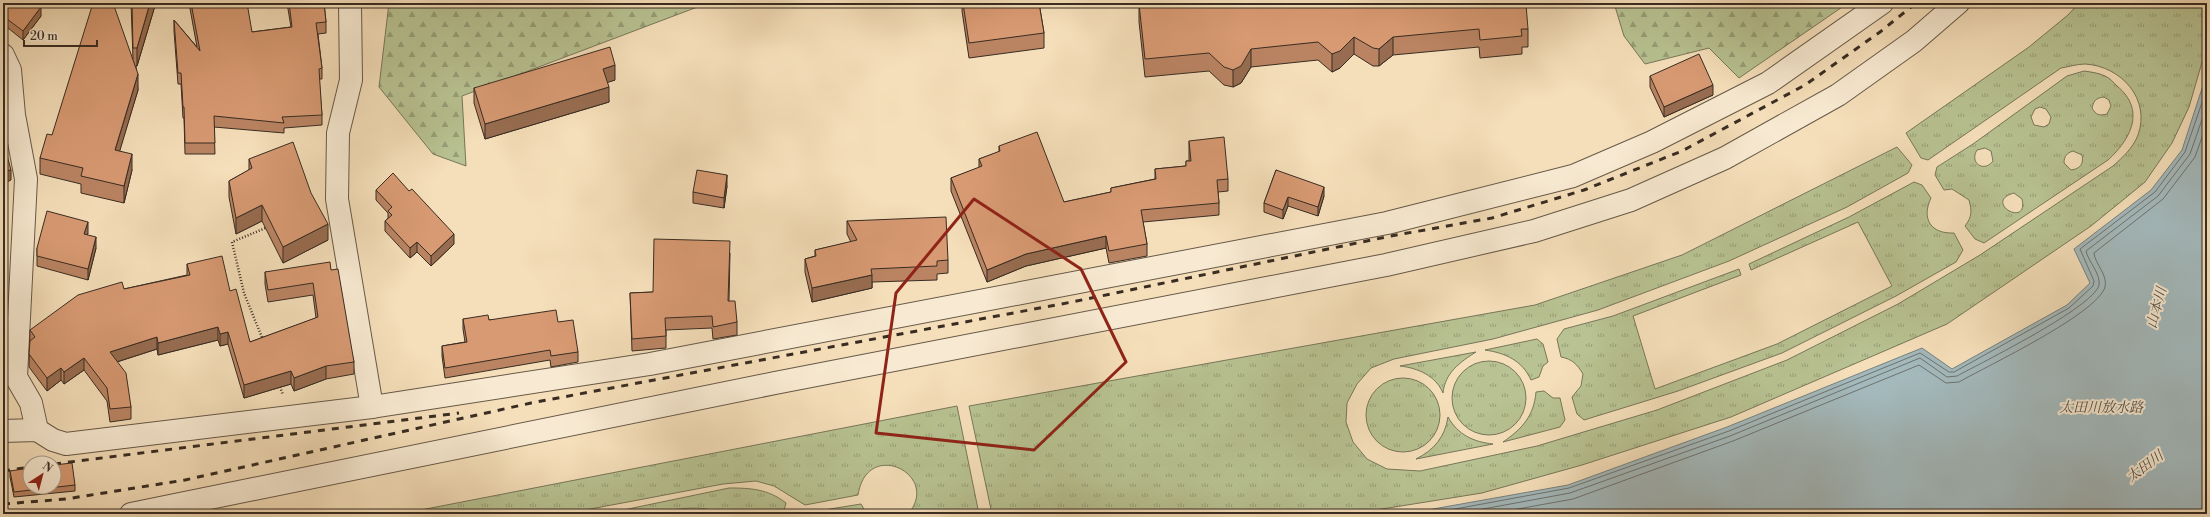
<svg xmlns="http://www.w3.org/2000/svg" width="2210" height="517" font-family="'Libre Bodoni','Noto Serif JP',serif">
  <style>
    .grass { fill: url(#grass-tufts); stroke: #78775a; fill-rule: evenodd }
    .forest { fill: url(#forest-firs); stroke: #78775a }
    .water { fill: #a3b9bc; stroke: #78817e }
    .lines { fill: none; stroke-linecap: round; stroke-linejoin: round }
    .shore { stroke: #6e726f; stroke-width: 1 }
    .minor-casing { stroke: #675948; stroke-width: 24 }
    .tertiary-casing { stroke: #675948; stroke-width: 24 }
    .path { stroke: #382c22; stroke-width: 2.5; stroke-dasharray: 1 2; stroke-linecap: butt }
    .minor { stroke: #f8ead2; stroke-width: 22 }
    .tertiary { stroke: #f8ead2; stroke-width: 22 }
    .rail { stroke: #382c22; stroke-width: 3; stroke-dasharray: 7 7; stroke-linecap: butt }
    .wall { fill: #ba8463; stroke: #382c22 }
    .shaded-wall { fill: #976c50; stroke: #382c22 }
    .building { fill: #d89a73; stroke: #382c22 }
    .marked { fill: none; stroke: #8f2418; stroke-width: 3; stroke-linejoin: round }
    .labels { text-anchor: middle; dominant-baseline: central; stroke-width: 4; stroke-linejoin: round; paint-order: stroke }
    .water-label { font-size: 14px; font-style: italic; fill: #534f48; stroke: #f8ead2 }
  </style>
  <defs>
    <pattern id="grass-tufts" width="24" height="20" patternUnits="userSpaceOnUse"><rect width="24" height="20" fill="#b8c292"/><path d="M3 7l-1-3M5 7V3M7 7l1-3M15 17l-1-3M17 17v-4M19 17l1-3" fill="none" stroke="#979e77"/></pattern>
    <pattern id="forest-firs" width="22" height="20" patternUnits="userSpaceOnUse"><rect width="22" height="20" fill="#b8c292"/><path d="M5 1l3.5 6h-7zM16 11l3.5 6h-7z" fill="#979e77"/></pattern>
  </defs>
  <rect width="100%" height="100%" fill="#f5dfba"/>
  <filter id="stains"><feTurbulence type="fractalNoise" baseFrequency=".005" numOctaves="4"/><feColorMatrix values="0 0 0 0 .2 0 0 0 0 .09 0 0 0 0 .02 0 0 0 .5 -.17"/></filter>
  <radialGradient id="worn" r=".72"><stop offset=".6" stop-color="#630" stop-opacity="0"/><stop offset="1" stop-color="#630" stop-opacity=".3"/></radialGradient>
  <g class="grass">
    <path d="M2079 3H2207V45L2189 107 2172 143 2145 182 2091 226 1947 324 1731 417 1582 465 1482 493 1351 514H992L969 406 1535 305 1682 255 1897 147 1912 165 1908 173 1847 207 1729 261 1598 310 1493 339 1394 359 1371 368 1357 384 1347 403 1346 422 1353 442 1367 459 1387 469 1420 471 1537 446 1657 410 1787 360 1898 304 1980 255 2113 166C2123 157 2133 148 2138 135 2151 99 2121 66 2085 64 2077 64 2068 67 2061 68L1928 160 1921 158 1906 133 2029 47 2068 15Z"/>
    <path d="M2084 71C2091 72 2099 73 2105 76 2110 78 2114 83 2117 86 2146 110 2131 139 2108 160L1984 243 1975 239 1965 226C1972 217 1972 211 1969 200L1952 189 1944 190 1935 175 1937 167 1973 144 2067 76ZM2104 97 2109 100 2111 106 2107 114C2099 116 2096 115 2092 108 2094 100 2096 98 2104 97ZM2040 107 2046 109 2051 117 2049 124 2044 127 2034 125 2031 117 2035 109ZM1985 148 1991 151 1993 161C1984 173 1969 163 1977 150ZM2073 151 2082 155C2084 164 2080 169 2071 170L2064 163C2064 156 2067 153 2073 151ZM2014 193 2022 199C2029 229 1982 202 2014 193Z"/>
    <path d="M1914 182 1922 185 1931 198C1921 219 1931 234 1954 233L1963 250 1956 262 1896 296 1782 353 1678 391 1584 420 1577 414 1572 397 1581 386 1583 374C1577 364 1572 359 1561 357L1557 339 1564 329 1613 316 1739 269 1741 275 1633 316 1655 389 1777 344 1892 286 1858 222 1751 270 1749 264 1849 217Z"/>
    <path d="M1537 339 1543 344 1548 362 1543 366 1539 377 1531 380C1522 360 1505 353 1485 350Z"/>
    <path d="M1476 352C1460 362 1445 373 1443 393 1436 376 1418 368 1400 366Z"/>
    <circle cx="1489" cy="398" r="37"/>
    <circle cx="1403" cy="415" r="37"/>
    <path d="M1544 391 1553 398H1560L1565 420 1560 427 1503 442C1522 429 1534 416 1536 392Z"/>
    <path d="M957 406 979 514H908C942 475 867 437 858 495L805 505 774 486 756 481 723 484 564 514H400Z"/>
    <path d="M1448 417C1458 435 1474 442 1493 444L1416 459C1434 450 1445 437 1448 417Z"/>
    <path d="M729 488C751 488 768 489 786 503L783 514H724C700 503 673 510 648 514 634 516 618 514 604 514Z"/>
    <polygon points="861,504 867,514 804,514 805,513"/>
  </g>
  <g class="forest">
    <polygon points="389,3 768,3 700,6 462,96 466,166 433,154 379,87"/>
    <polygon points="1614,3 1848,3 1739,78 1709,48 1645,64 1624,36"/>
  </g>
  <polygon class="water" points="2207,73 2207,514 1405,514 1568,485 1727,427 1922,348 1952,369 2067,305 2090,283 2074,249 2151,190 2182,150"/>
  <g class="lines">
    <g class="shore">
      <polyline points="1428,514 1569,488 1729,431 1920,353 1949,372 1954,372 2069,308 2093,286 2094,281 2080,249 2155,192 2185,152 2207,88"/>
      <path d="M1456 514 1570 493 1730 436 1920 358 1947 377 1957 376C1981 363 2094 307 2099 285 2101 274 2088 261 2086 251L2158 196 2190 154 2207 105"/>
      <path d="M1490 514 1573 499 1733 441 1919 365 1946 383 1959 382C1987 366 2097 314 2105 287 2108 275 2095 264 2094 253L2163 199 2195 157 2207 123"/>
    </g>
    <g class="minor-casing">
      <g id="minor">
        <polyline points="350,3 351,80 338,133 337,199 372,407"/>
        <polyline points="3,55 10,70 14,115 26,179 16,377 31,403 37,430"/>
        <polyline points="3,431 37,430 53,440 66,444 372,407 650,364 1387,223 1573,176 1652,142 1768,83 1882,3"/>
      </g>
    </g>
    <g class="tertiary-casing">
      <polyline id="tertiary" points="131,514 775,383 1386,265 1534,231 1631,200 1725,158 1838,95 1914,41 1958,3"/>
    </g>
    <g class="path">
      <polyline points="263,340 244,293 232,242 268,227"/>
      <polyline points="279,384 283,395"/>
    </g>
    <use href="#minor" class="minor"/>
    <use href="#tertiary" class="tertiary"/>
    <g class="rail">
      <polyline points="54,464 459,413"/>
      <polyline points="3,471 30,467"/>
      <polyline points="3,504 66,499 185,480 531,403 1072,302 1391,236 1492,218 1584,190 1682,151 1805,85 1880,32 1916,3"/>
    </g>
  </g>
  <g class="wall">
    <polygon points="3,3 36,3 36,4 41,16 23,40 3,24"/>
    <polygon points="131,3 154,3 154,9 137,66 136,66 138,90 119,151 132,170 124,203 81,193 81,184 40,174 40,158 52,135 133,59"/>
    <polygon points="189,3 215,3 215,6 252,32 291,27 287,3 324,3 326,22 326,33 318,34 322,68 322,79 319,79 322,115 322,125 284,128 284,133 214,127 215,154 185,154 184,118 183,118 181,84 178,84 174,31 174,20 197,47"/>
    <polygon points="962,3 1039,3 1044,33 1044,48 969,58 962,11"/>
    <polygon points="1139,4 1528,29 1528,47 1522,47 1522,54 1480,58 1479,47 1393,55 1379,66 1373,66 1354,54 1340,68 1332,72 1318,60 1251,67 1241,83 1233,87 1224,85 1209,71 1145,77 1139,22"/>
    <polygon points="1650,76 1713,95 1664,117 1650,87"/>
    <polygon points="615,80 607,82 609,102 485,139 474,103 474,88"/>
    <polygon points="1189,141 1228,179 1228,191 1218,192 1219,203 1219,215 1143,222 1147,244 1147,256 1109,263 1106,248 1026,266 987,282 951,191 951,178 979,168 979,159 999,152 999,146 1064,202 1111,192 1111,188 1155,179 1155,169 1186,166 1186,161 1189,161"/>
    <polygon points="249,159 328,240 283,263 262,221 236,234 229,197 229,181 249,170"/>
    <polygon points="1276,170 1324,196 1318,216 1288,206 1283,219 1264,212 1264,203"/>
    <polygon points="727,186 724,208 693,203 693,192"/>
    <polygon points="376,190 409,191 454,244 431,266 417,252 410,258 385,231 385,221 388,218 388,213 376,200"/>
    <polygon points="847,221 948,260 948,273 937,274 937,280 872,282 872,288 812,302 805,272 805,259 815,256 815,250 851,242 847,234"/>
    <polygon points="88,233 87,235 96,248 88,280 37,266 37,248"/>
    <polygon points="730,253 729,301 737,322 737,335 713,339 712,328 666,330 666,348 632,351 630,293 653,292"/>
    <polygon points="187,264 230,291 250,342 316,318 313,295 268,302 265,284 265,272 331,270 354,362 354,374 326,379 294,391 291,384 244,398 228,344 220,346 218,340 158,355 157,349 117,362 131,407 131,419 110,422 107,401 84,370 64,384 61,380 47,391 29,367 30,330 124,289 187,275"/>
    <polygon points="463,319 558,322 578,352 578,362 551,367 550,360 445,378 442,356 442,346 465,342 463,329"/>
    <polygon points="10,471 75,485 75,491 14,497 10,477"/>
  </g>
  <g class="shaded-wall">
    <polygon points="150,3 154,3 154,9 137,66 137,48"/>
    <polygon points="41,7 41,16 23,40 23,31"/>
    <polygon points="1354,37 1354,54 1340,68 1332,72 1332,54"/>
    <polygon points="1393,37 1393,55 1379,66 1379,49"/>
    <polygon points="1251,49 1251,67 1241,83 1233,87 1233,70"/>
    <polygon points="615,65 615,80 603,84 603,69"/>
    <polygon points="138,74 138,90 115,167 115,150"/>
    <polygon points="1713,85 1713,95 1664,117 1664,107"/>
    <polygon points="609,87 609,102 485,139 485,124"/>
    <polygon points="132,154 132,170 124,203 124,186"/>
    <polygon points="11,170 11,180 7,182 7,191 3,191 3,181 4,171"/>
    <polygon points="727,175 727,186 724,208 724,198"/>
    <polygon points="1324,187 1324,196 1318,216 1318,207"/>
    <polygon points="1288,197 1288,206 1283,219 1283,210"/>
    <polygon points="262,205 262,221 236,234 236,218"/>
    <polygon points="88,222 88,233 84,245 84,234"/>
    <polygon points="328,224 328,240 283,263 283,247"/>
    <polygon points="454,234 454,244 431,266 431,256"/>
    <polygon points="1106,236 1106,248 1026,266 987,282 987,270 1026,254"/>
    <polygon points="96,237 96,248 88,280 88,269"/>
    <polygon points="417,242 417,252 410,258 410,248"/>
    <polygon points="872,275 872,288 812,302 812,288"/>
    <polygon points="218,327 218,340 158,355 158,343"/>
    <polygon points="228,332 228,344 220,346 220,334"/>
    <polygon points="157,337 157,349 110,364 110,352"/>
    <polygon points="84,358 84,370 64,384 64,372"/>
    <polygon points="4,362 4,377 3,377 3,367"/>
    <polygon points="326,366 326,379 294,391 294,378"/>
    <polygon points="61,368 61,380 47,391 47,378"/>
    <polygon points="291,371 291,384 244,398 244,385"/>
  </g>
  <g class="building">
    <polygon points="3,3 35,3 41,7 23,31 3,16"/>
    <polygon points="93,3 113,3 138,74 115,150 132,154 124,186 81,176 83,168 40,158 47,134 52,135"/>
    <polygon points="132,3 150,3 137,48 133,48"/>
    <polygon points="191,3 215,3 215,6 237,3 247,3 252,32 292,27 289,3 324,3 326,22 316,23 322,68 319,69 322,115 282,117 284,123 214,116 215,143 185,143 184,107 183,107 181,73 178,73 174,20 200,51"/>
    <polygon points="963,3 1039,3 1044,33 969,43"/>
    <polygon points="1147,3 1519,3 1519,4 1526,4 1528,29 1521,29 1522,36 1480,40 1479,29 1393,37 1379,49 1373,48 1354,37 1340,51 1332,54 1318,42 1251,49 1241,66 1233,70 1224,67 1209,53 1145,59 1139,4"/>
    <polygon points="610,47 615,65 603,69 609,87 485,124 474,88"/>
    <polygon points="1699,54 1713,85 1664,107 1650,76"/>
    <polygon points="1037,132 1064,202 1111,192 1111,188 1156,179 1155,169 1186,166 1186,161 1191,161 1189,141 1224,137 1228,179 1217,180 1219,203 1141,210 1147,244 1109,251 1106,236 1026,254 987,270 951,178 982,166 979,159 1000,151 999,146"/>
    <polygon points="293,142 311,193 328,224 283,247 262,205 236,218 229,181 252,168 249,159"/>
    <polygon points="5,148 11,170 4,171 7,180 3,181 3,149"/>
    <polygon points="697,170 727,175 724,198 693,192"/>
    <polygon points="1276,170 1324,187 1318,207 1288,197 1283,210 1264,203"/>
    <polygon points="393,173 409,191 412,189 454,234 431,256 417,242 410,248 385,221 392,215 388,211 392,207 376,190"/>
    <polygon points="47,211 88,222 84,234 96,237 88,269 37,256 37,248"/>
    <polygon points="946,217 948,260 937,261 937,266 871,269 872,275 812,288 805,259 816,256 815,250 857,240 847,221"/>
    <polygon points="654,239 730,241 728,301 735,301 737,322 713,327 712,316 665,318 666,336 632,339 630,293 653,292"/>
    <polygon points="222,256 230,291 236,289 250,342 318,317 313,283 268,290 265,272 330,262 331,270 338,269 354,362 326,366 294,378 291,371 244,385 228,332 220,334 218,327 158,343 157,337 110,352 126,373 131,407 110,409 107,388 84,358 64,372 61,368 47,378 29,354 30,341 35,337 30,330 78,295 122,282 124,289 190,275 187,264"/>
    <polygon points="556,310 558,322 573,320 578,352 551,356 550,350 445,368 442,346 467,342 463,319 488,315 489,320"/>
    <polygon points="72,463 75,485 14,492 10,471 30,468 30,487 54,487 54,465"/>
  </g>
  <path class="marked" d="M974 199 1081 269 1126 362 1034 450 876 433 896 293Z"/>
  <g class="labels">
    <g class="water-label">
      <text transform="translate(2157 308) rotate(-75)">山本川</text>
      <text x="2101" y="408">太田川放水路</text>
      <text transform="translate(2145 467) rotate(-37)">太田川</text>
    </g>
  </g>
  <rect width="2210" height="517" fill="none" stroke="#f5dfba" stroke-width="16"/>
  <rect x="4" y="4" width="2202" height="509" fill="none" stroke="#382c22" stroke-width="2"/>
  <rect x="8" y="8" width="2194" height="501" fill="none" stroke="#382c22"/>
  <g transform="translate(42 475) rotate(36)"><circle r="19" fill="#f8ead2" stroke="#ab9e8c"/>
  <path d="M0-3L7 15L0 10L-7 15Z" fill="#8f2418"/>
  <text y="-6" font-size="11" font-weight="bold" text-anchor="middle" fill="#382c22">N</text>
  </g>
  <path d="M24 40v6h73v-6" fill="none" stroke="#382c22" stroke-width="2"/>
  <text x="30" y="40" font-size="12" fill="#382c22" stroke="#f8ead2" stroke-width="3" paint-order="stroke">20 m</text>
  <rect width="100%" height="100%" filter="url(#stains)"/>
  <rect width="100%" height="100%" fill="url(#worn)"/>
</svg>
